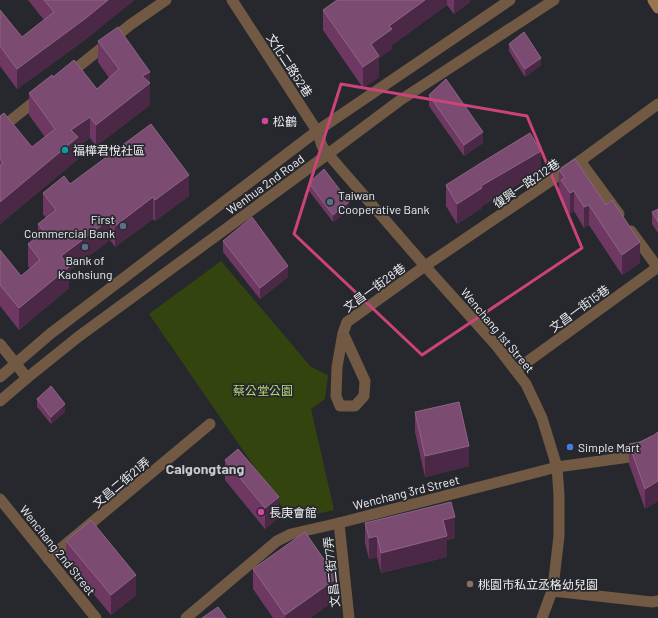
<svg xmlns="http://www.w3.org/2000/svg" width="658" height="618" font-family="Barlow,'Noto Sans TC',sans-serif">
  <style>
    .green { fill: #34440f }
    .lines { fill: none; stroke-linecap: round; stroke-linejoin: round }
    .minor { stroke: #725943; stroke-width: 11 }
    .tertiary { stroke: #725943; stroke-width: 11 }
    .secondary { stroke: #9b7450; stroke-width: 11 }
    .wall { fill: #6e3862 }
    .shaded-wall { fill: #4b2946 }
    .building { fill: #7b4b71; stroke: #8d6585 }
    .marked { fill: none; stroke: #cb4379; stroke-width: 3; stroke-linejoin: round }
    .hotel-dot { fill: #d1479c; stroke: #26282d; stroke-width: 1.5 }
    .culture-dot { fill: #0f9aa8; stroke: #26282d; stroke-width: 1.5 }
    .service-dot { fill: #5c6f8a; stroke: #26282d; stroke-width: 1.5 }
    .shop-dot { fill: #3f7fe0; stroke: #26282d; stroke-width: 1.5 }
    .education-dot { fill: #8d6e63; stroke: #26282d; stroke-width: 1.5 }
    .labels { text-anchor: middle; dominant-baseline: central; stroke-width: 3.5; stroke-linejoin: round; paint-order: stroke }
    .street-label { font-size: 12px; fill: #edeef1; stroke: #26282d }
    .poi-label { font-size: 12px; fill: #edeef1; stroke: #26282d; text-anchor: start }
    .park-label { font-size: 12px; fill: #badc77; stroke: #26282d }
    .quarter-label { font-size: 14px; font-weight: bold; fill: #c8cad0; stroke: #26282d }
  </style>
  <rect width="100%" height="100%" fill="#26282d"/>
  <polygon class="green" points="221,261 311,367 328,375 325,399 311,409 334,510 291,520 149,314"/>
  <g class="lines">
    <g class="minor">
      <polyline points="232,0 317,131 322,146 328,154 425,266 495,344 526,384 542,418 557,467 559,495 559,536 554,579 552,591 542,618"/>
      <polyline points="68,75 130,25 166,0"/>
      <polyline points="0,129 40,97"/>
      <polyline points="580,161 619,214"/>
      <polyline points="631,231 658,268"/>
      <polyline points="343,333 365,381 364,396 355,406 340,406 336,396 337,367 343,333 347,322 425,266 580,161 658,104"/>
      <polyline points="0,344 27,378"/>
      <polyline points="516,370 658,267"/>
      <polyline points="0,499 96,618"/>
      <polyline points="339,523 349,618"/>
      <polyline points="48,559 210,424"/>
      <polyline points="552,591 652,602 658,601"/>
      <polyline points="186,618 277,541 291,534 339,523 557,467 637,456 650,450 658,443"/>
    </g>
    <g class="tertiary">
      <polyline points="0,377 50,334 317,131 510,0"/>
      <polyline points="0,401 27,378 78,337 328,154 399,101 554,0"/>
    </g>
    <polyline class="secondary" points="653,0 658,8"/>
  </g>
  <g class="wall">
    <polygon points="28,0 134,0 86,39 17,89 0,66 0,10 22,37 44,20"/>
    <polygon points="337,0 470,0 470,2 454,14 447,5 392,45 392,49 379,58 379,77 363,88 323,30 323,10"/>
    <polygon points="98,41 150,72 150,105 96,146 90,138 78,147 78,159 0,224 0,116 32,147 45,137 29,115 29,93 53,77 97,89 109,78 98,62"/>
    <polygon points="509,44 541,65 525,77 509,51"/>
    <polygon points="429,95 483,143 464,156 429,106"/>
    <polygon points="559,170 640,263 622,275 589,225 584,228 574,211 570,214 561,201 561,194 559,190"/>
    <polygon points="541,171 482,206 482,208 457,224 446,206 446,185"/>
    <polygon points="309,183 349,210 333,222 309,191"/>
    <polygon points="70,184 189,196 155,221 153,219 115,247 110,240 69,271 69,288 19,330 0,306 0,250 21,276 30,269 28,266 28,244 38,235 38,224 46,218 43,214 43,193"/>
    <polygon points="658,209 658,233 652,224 652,212"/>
    <polygon points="223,241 288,277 260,299 223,252"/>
    <polygon points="37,399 65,412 51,424 37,407"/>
    <polygon points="415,412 469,466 425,477 415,432"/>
    <polygon points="658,432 658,501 645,509 629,464 629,444 640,442 654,435"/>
    <polygon points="225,460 279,517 265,529 225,480"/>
    <polygon points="365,523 455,538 447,540 447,557 381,573 377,557 369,559 365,543"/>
    <polygon points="66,541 136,595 111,615 66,561"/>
    <polygon points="253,569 337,599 310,618 273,618 253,589"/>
  </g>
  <g class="shaded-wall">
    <polygon points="108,0 134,0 86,39 17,89 17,69"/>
    <polygon points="425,0 447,0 447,5 392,45 392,49 379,58 379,77 363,88 363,67 371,44 389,26"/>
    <polygon points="454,0 470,0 470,2 454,14"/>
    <polygon points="541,58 541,65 525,77 525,69"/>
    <polygon points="150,72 150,105 96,146 96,125 142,76"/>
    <polygon points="90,117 90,138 78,147 78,159 0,224 0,202 71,130"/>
    <polygon points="483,132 483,143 464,156 464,145"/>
    <polygon points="541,151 541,171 482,206 482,208 457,224 457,204 481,186"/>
    <polygon points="189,175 189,196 155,221 155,200"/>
    <polygon points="574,191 574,211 570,214 570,193"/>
    <polygon points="153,197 153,219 115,247 115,226"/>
    <polygon points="349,202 349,210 333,222 333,215"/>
    <polygon points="589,205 589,225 584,228 584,207"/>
    <polygon points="110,219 110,240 69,271 69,288 19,330 19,308 61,256"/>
    <polygon points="640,242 640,263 622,275 622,255"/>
    <polygon points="288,266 288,277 260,299 260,288"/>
    <polygon points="65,404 65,412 51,424 51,417"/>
    <polygon points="469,446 469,466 425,477 425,456"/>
    <polygon points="658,481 658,501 645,509 645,489"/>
    <polygon points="279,497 279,517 265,529 265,508"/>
    <polygon points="455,517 455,538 447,540 447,557 381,573 381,553 443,520"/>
    <polygon points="377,536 377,557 369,559 369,538"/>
    <polygon points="136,575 136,595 111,615 111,595"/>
    <polygon points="337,578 337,599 310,618 285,618 285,615"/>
  </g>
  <g class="building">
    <polygon points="44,0 108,0 86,18 17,69 0,46 0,10 22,37 54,12"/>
    <polygon points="337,0 425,0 389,26 392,29 371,44 379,56 363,67 323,10"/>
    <polygon points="118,27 150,72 142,76 150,83 96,125 90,117 71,130 78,137 0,202 0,166 3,163 0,158 0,116 4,113 32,147 55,129 29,93 52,75 53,77 74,60 97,89 119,69 98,41"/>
    <polygon points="524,32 541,58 525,69 509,44"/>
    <polygon points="446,79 483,132 464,145 429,95"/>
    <polygon points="151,124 189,175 155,200 153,197 115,226 110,219 61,256 69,267 19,308 0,285 0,250 21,276 40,260 28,244 44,231 38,224 56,210 43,193 64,176 70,184"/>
    <polygon points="530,133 541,151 481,186 482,188 457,204 446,185 484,161"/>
    <polygon points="575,159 606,205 612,200 640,242 622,255 589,205 584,207 574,191 570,193 561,180 565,178 559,170"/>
    <polygon points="324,169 349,202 333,215 309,183"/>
    <polygon points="658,209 658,222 652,212"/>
    <polygon points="252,217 288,266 260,288 223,241"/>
    <polygon points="51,386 65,404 51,417 37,399"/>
    <polygon points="459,402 469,446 425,456 415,412"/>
    <polygon points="658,432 658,481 645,489 629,444 640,442 654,435"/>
    <polygon points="238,449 279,497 265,508 225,460"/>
    <polygon points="451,502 455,517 443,520 447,536 381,553 377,536 369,538 365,523"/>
    <polygon points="91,520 136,575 111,595 66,541"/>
    <polygon points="305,532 337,578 285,615 253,569"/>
    <polygon points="218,607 226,618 202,618"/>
  </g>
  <path class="marked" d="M341 84 527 116 582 248 422 355 294 234Z"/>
  <g class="hotel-dot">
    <circle cx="265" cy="121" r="4"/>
    <circle cx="261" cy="512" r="4"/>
  </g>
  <circle class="culture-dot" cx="65" cy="150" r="4"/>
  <g class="service-dot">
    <circle cx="330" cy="202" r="4"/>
    <circle cx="123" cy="226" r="4"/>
    <circle cx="85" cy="247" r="4"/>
  </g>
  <circle class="shop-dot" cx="570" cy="447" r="4"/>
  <circle class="education-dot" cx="470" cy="584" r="4"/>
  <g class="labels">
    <g class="street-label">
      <text transform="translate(290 65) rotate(57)">文化二路52巷</text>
      <text transform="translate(526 183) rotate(-34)">復興一路212巷</text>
      <text transform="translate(265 184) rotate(-36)">Wenhua 2nd Road</text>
      <text transform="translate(374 287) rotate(-36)">文昌一街28巷</text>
      <text transform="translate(579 308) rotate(-36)">文昌一街15巷</text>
      <text transform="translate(498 330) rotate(50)">Wenchang 1st Street</text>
      <text transform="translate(121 482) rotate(-40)">文昌二街21弄</text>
      <text transform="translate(406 492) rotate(-14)">Wenchang 3rd Street</text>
      <text transform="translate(58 550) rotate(51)">Wenchang 2nd Street</text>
      <text transform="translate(331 572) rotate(-96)">文昌二街77弄</text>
    </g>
    <g class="poi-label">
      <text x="273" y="121">松鶴</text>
      <text x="73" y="150">福樺君悅社區</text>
      <text x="338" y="195">Taiwan<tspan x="338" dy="14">Cooperative Bank</tspan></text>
      <text x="115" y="219" text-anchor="end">First<tspan x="115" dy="14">Commercial Bank</tspan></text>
      <text x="85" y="260" text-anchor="middle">Bank of<tspan x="85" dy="14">Kaohsiung</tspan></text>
      <text x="578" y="447">Simple Mart</text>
      <text x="269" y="512">長庚會館</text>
      <text x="478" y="584">桃園市私立丞格幼兒園</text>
    </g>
    <g class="park-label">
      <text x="263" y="390">蔡公堂公園</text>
    </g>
    <g class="quarter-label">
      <text x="205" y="468">Caigongtang</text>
    </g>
  </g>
</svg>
